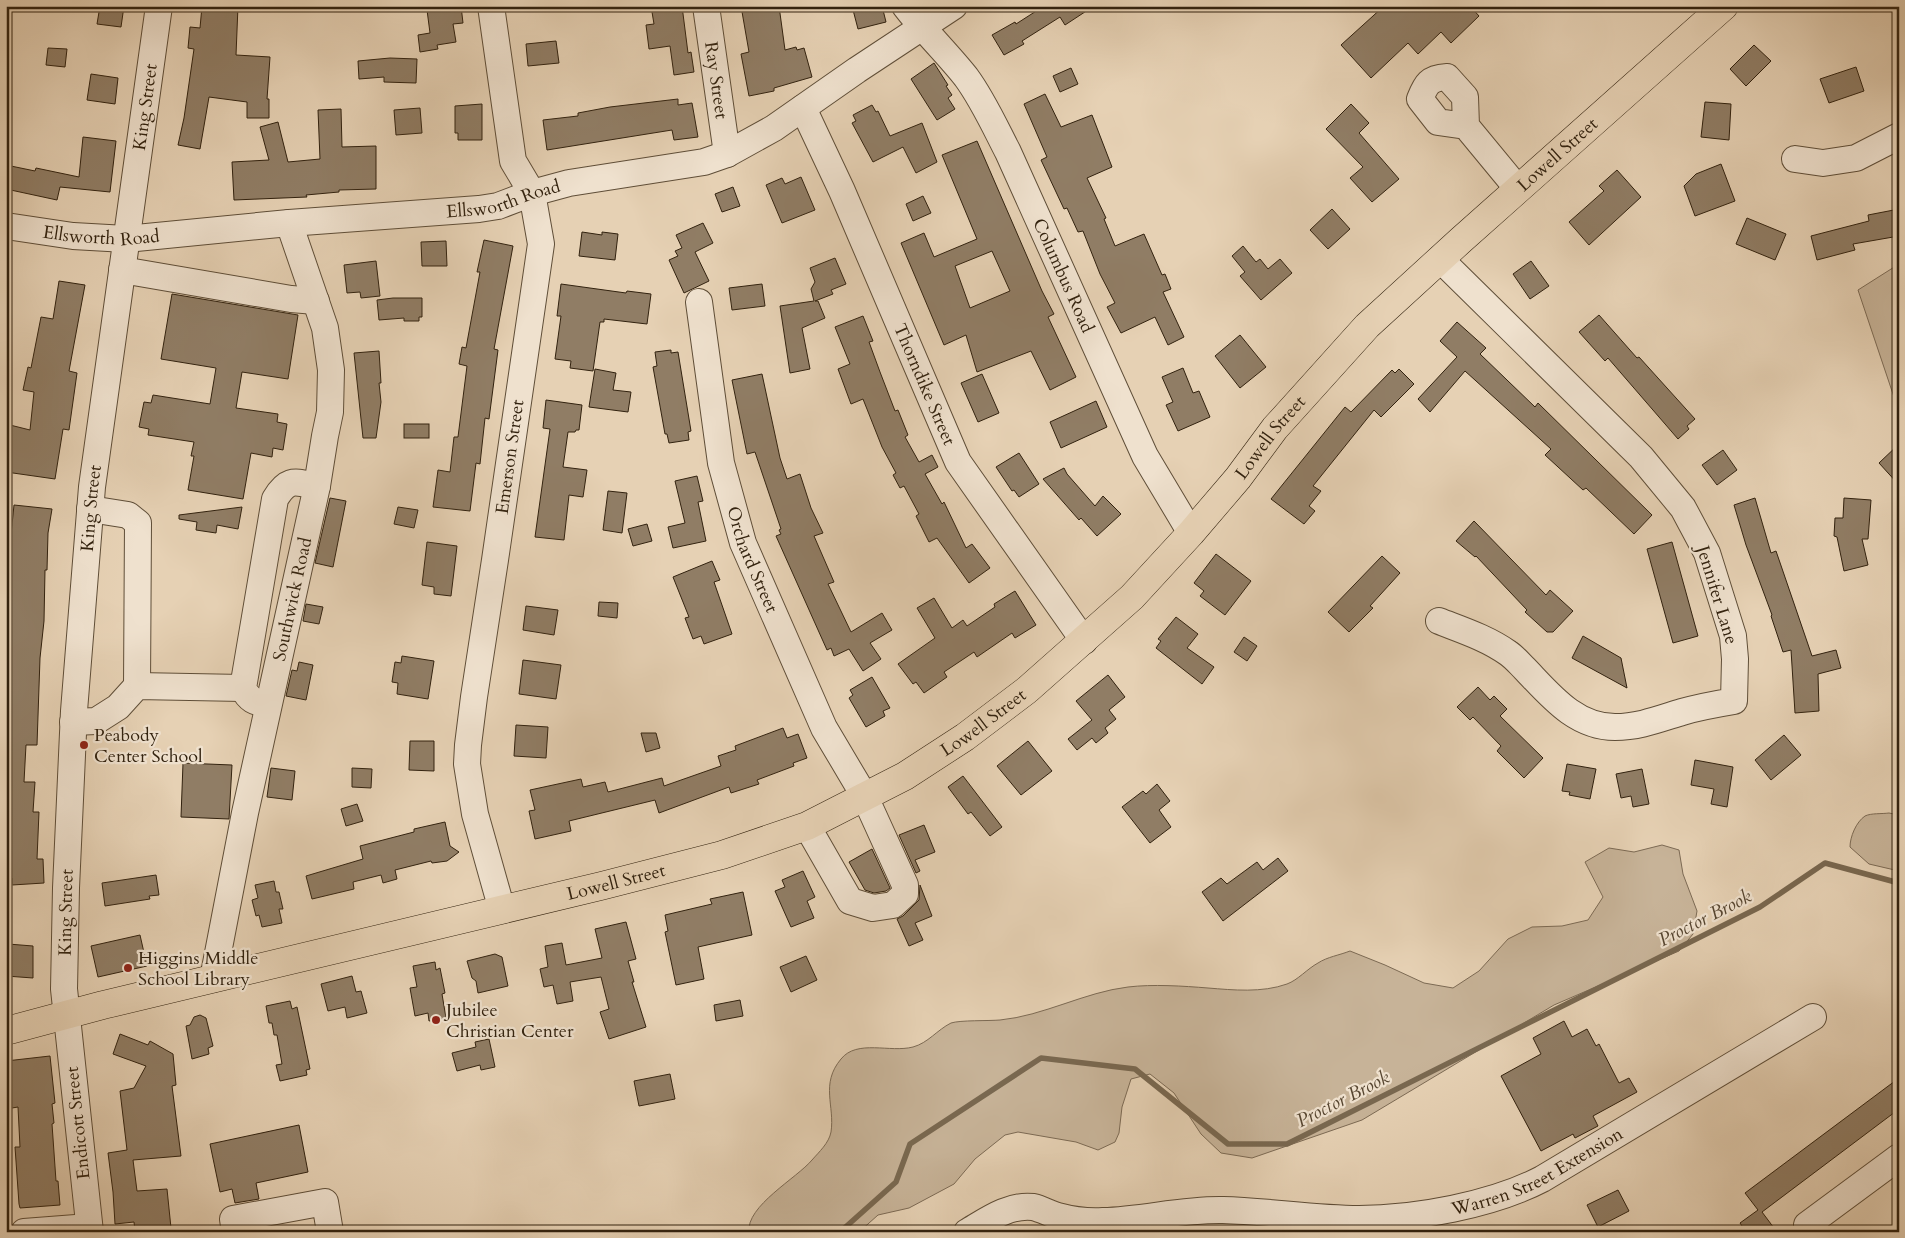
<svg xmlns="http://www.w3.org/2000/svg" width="1905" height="1238" font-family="Cardo,serif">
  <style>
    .green { fill: #c7b398; stroke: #7c6a54 }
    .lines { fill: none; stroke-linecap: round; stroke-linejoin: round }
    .stream { stroke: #796850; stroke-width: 5.5 }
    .building { fill: #907d65; stroke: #32220f; fill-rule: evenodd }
    .minor-casing { stroke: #5f4e38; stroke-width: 28 }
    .major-casing { stroke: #32220f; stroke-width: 29 }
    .minor { stroke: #efe1ce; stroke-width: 26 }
    .major { stroke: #e6d1b4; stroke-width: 28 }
    .poi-dot { fill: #8f2418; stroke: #efe1ce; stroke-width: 2 }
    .labels { text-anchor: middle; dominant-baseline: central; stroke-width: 4.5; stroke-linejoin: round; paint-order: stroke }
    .street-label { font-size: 18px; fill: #32220f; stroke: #efe1ce }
    .poi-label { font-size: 18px; fill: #32220f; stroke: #efe1ce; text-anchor: start }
    .water-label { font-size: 19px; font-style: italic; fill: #564530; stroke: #efe1ce }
  </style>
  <rect width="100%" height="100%" fill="#e6d1b4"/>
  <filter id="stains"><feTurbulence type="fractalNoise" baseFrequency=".004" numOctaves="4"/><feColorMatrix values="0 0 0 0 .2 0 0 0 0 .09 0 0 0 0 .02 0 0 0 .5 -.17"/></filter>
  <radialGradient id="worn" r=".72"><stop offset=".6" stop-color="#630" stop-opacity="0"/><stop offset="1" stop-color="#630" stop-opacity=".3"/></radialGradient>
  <g class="green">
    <polygon points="1899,264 1899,405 1897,406 1858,290"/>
    <path d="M1889 813 1899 815V871L1869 864 1850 847C1850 837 1856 822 1865 816 1871 813 1882 814 1889 813Z"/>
    <path d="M1662 845 1679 850 1683 874 1697 911 1693 934 1679 951 1554 1005 1362 1120 1252 1158 1221 1153 1201 1134 1174 1093 1150 1074 1131 1079 1122 1107 1119 1133 1115 1142 1098 1150 1076 1142 1018 1132 1005 1135 975 1159 954 1184 909 1208 878 1215 859 1232H749C746 1206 797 1178 812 1160 819 1152 829 1143 831 1132 835 1106 820 1084 841 1059 857 1039 890 1053 913 1047 928 1043 937 1030 951 1023 960 1020 989 1021 1000 1020 1043 1016 1085 992 1128 987 1153 984 1183 986 1208 988 1233 990 1262 993 1287 984 1298 980 1307 969 1318 963 1327 957 1340 955 1350 951L1385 965 1424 983 1453 988 1479 971 1508 939 1532 927 1562 926 1588 920 1603 897 1585 862 1609 848 1634 852Z"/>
  </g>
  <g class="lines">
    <polyline class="stream" points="840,1232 896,1182 910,1144 1041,1058 1135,1069 1228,1144 1287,1144 1760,907 1825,863 1899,883"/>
  </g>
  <g class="building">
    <polygon points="100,6 124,6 121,27 97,24"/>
    <polygon points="202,6 238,6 236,55 270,57 267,99 269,99 269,118 247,118 247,102 209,97 200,149 178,145 184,118 194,49 188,48 190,27 200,28"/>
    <polygon points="454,6 461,6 463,23 453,24 456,42 437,45 438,49 420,52 418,35 430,33 427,10"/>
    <polygon points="651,6 682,6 688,53 691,52 694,72 674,75 670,46 649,49 646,25 654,24"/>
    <polygon points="741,6 779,6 785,50 796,47 797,50 804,48 812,77 774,88 774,91 749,96 741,54 749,52"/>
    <polygon points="852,6 882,6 886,22 858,29"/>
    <polygon points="1044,6 1094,6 1065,25 1060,17 1022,41 1024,44 1004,55 992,35 1015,22 1016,24"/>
    <polygon points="1384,6 1470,6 1479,16 1451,43 1441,32 1418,54 1408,43 1371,78 1341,45"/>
    <polygon points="556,41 559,63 528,66 526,44"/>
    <polygon points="1754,45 1771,61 1746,86 1730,69"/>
    <polygon points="48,48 67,49 65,67 46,65"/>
    <polygon points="390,58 417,59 416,83 384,82 384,77 359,79 358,61"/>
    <polygon points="934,63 948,85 946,86 952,95 948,98 955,109 937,120 911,79"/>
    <polygon points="1856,67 1864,91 1829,103 1820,79"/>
    <polygon points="1071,68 1078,84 1060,92 1053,76"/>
    <polygon points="91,74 118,78 115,104 87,100"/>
    <polygon points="1045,94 1061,127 1092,115 1112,167 1087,178 1106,218 1104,219 1115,246 1144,234 1162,275 1165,274 1171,289 1163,292 1184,337 1168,345 1155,317 1121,333 1107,307 1115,303 1100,274 1083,231 1078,232 1067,208 1064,209 1041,160 1047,157 1024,104"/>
    <polygon points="678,99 678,105 692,103 698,137 674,140 672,130 547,150 543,120 578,116 578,113 610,107"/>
    <polygon points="1705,102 1731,104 1729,140 1701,137"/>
    <polygon points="482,104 482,140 458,140 458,133 455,133 455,106"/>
    <polygon points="1351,104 1369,123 1359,133 1399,179 1372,202 1350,178 1363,167 1326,129"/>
    <polygon points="872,105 876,112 878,111 890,136 922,123 937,162 916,173 903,147 873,162 852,123 856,121 853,115"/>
    <polygon points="420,108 422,133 396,135 394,110"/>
    <polygon points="341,109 342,147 376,146 376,189 339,190 339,192 306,195 307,197 234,200 232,162 269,160 260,127 278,122 288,162 320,159 318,110"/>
    <polygon points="83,137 116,141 110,192 60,187 57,200 6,189 6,165 35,171 36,168 79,177"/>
    <path d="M977 141 1042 291 1054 314 1048 317 1076 377 1050 390 1031 351 977 372 966 335 944 345 901 243 924 233 934 257 977 239 942 155ZM992 251 1010 291 970 308 955 266Z"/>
    <polygon points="1721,164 1735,201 1695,216 1684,186 1696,174"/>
    <polygon points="1617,170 1641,197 1589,245 1569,222 1604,191 1599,186"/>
    <polygon points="801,177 815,210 782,223 766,185 782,178 785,184"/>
    <polygon points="733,187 740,206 722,212 715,194"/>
    <polygon points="923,196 931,213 913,221 906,204"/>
    <polygon points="1332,209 1350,229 1328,249 1310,230"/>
    <polygon points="1899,209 1899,236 1853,244 1855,250 1817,260 1811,236 1869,221 1868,215"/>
    <polygon points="1747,218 1786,234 1775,260 1736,244"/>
    <polygon points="703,223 713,243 695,252 709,281 684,293 669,260 678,256 675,251 682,248 676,235"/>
    <polygon points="582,232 602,235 602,232 618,234 615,260 579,256"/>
    <polygon points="484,240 513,246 494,349 498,350 489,419 485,418 480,464 476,463 470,511 433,507 438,470 450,472 454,437 458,437 467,366 459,364 462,347 466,348 480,272 477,272"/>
    <polygon points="446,241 447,266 422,266 421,242"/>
    <polygon points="1243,246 1256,262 1260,259 1268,269 1280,259 1292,273 1261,300 1240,276 1245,272 1232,256"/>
    <polygon points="835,258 846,284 831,290 833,294 815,301 818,301 825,318 802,328 810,369 790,373 780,306 814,301 811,289 815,282 810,268"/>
    <polygon points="376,261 380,296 361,298 360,292 347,293 344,265"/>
    <polygon points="1531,261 1549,286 1530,299 1513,274"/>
    <polygon points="59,281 85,285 69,371 77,373 69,430 63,429 55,479 6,472 6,424 30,430 34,392 23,390 28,367 31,368 41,317 53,319"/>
    <polygon points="561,284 626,293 627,291 651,294 647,324 604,319 604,322 600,322 593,371 570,368 571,361 555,359 561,316 557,316"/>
    <polygon points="762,284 765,306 732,310 729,288"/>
    <polygon points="172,294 298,315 288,379 242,372 236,408 278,414 277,422 287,424 283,450 273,448 272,457 251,453 243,499 188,490 194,456 191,456 194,442 148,435 149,429 139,427 144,402 151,403 153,395 210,404 216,368 161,359"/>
    <polygon points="393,298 422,298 422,317 419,317 419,321 404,321 404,318 379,320 377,300"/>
    <polygon points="1599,315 1637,358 1639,357 1695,419 1687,426 1689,429 1678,439 1608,358 1605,361 1579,332"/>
    <polygon points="863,316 873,341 869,342 880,372 895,411 898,410 908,435 905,437 919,462 932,455 938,467 925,474 942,504 944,502 966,548 972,544 990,568 969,583 937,538 929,542 916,516 919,514 904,486 900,488 893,475 896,473 882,447 863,399 851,404 838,369 850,364 835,327"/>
    <polygon points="1457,322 1486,348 1480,354 1535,407 1538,403 1652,515 1634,534 1586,488 1583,490 1545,455 1551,449 1465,371 1430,412 1418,399 1457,357 1440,341"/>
    <polygon points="1240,335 1266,367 1240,388 1215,356"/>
    <polygon points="671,350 671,353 678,352 691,431 688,432 689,440 669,443 667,434 665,434 653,367 657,366 655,352"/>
    <polygon points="379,351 381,383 379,383 381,402 376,438 363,438 354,353"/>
    <polygon points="1183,368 1193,393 1199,391 1210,417 1178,431 1166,405 1173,402 1162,377"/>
    <polygon points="595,369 616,373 613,390 631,392 628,412 589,407"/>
    <polygon points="1399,369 1414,384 1381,417 1374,410 1313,486 1321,491 1309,506 1315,511 1304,524 1271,499 1345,407 1351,412 1392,370 1395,373"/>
    <polygon points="762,374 780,458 787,479 800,474 811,508 823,533 814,536 834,582 828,584 851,632 882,613 892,630 870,643 881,659 863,671 849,649 834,656 831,648 827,650 776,536 781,534 779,530 781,529 755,452 747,454 732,380"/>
    <polygon points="982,374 999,413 978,422 961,383"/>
    <polygon points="546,400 582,405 579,430 576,430 575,432 568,432 563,467 587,470 583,497 569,495 564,540 535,537 550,429 543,428"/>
    <polygon points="1096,401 1107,427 1061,448 1050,422"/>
    <rect x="404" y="424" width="25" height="14"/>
    <polygon points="1899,444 1899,485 1879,463"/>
    <polygon points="1723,450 1737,470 1717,485 1702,465"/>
    <polygon points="1019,453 1039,484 1019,497 1014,490 1012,491 996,467"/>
    <polygon points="1064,468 1067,474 1095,506 1103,496 1121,514 1097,536 1081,518 1079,520 1043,479"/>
    <polygon points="697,476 703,501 698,502 706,541 673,548 668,527 685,523 675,481"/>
    <polygon points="608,491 627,493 622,533 603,530"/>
    <polygon points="330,498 346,501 333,567 315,563"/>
    <polygon points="1755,498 1771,553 1776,551 1812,656 1836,650 1841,668 1818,674 1819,711 1795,713 1791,650 1783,652 1771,616 1772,615 1746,545 1734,505"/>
    <polygon points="1844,498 1871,500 1868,539 1862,539 1868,565 1844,571 1837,537 1834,536 1835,518 1843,518"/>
    <polygon points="14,505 52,509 48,533 47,570 45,570 44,621 40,658 37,745 26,745 24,782 35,782 33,812 39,812 37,859 43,859 44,883 12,885 12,878 6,878 6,765 10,766 11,733 6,732 6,544 10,544"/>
    <polygon points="242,507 238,529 217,525 216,533 196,530 197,522 179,519 179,515"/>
    <polygon points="398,507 418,510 414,528 394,524"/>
    <polygon points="1474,521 1546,595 1550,590 1573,611 1553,632 1547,632 1525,612 1527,610 1476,556 1475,557 1456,541"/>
    <polygon points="647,524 652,541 633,546 628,529"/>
    <polygon points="427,542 457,546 451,596 434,594 434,587 422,585"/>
    <polygon points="1672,542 1698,636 1673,643 1647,549"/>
    <polygon points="1216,554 1251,581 1225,615 1200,596 1204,591 1194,583"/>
    <polygon points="1382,556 1400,573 1370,606 1373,608 1349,632 1328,612"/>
    <polygon points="712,561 720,580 714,582 732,634 704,644 701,636 693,639 685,618 689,617 673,577"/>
    <polygon points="1015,591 1036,625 1015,638 1012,633 977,657 974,652 944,672 947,677 924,693 916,682 913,684 898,664 935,638 917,608 934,598 952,628 963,620 967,626 995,607 994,604"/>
    <polygon points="599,602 618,603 617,618 598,616"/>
    <polygon points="306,604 323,607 319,624 303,621"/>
    <polygon points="526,606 558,610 554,635 523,630"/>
    <polygon points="1176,617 1198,634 1187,648 1214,667 1202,684 1156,648 1161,641 1158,639"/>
    <polygon points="1583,636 1621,658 1627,688 1572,658"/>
    <polygon points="1244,637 1257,646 1247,661 1234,652"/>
    <polygon points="402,656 434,661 428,699 397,694 398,683 392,682 395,662 401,663"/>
    <polygon points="523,660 561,665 556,699 519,694"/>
    <polygon points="299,662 313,665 306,700 286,696 292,670 297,671"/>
    <polygon points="1108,675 1125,697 1109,710 1116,719 1105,728 1108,733 1096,743 1092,738 1077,750 1068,739 1092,720 1076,701"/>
    <polygon points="872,677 890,708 883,711 885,716 866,727 849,698 853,695 850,690"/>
    <polygon points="1478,687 1490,700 1494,696 1507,709 1500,716 1543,758 1524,778 1497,751 1501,746 1473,717 1470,720 1457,707"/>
    <polygon points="516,725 548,727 546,758 514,756"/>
    <polygon points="783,728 787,738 798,734 807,758 793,763 794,766 757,780 759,784 731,793 729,787 659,813 655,800 569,821 571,831 535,839 529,811 535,810 530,790 581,779 583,787 605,782 608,792 662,778 664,786 721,766 718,756 736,750 735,746"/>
    <polygon points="641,733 656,733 660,748 646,752"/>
    <polygon points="1784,735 1801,755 1771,780 1755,760"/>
    <polygon points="410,741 434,741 434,771 409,770"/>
    <polygon points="1028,741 1052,771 1021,795 997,766"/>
    <polygon points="1695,760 1733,767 1727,807 1711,804 1714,789 1691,785"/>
    <polygon points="183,763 232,765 229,819 181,817"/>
    <polygon points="1567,764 1596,769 1590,799 1569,795 1570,792 1562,791"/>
    <polygon points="271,768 295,771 292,800 267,797"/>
    <polygon points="352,768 372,769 371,788 352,787"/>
    <polygon points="1642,769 1649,804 1633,807 1631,796 1621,798 1616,774"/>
    <polygon points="963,776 1002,827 990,836 971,812 968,814 948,787"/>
    <polygon points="1157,784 1170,801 1159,810 1171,827 1150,843 1122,807 1143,791 1146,794"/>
    <polygon points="357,804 363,821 346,826 341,809"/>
    <polygon points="445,822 450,846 459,852 447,861 432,863 431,861 395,870 397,879 383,883 381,875 353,882 354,889 312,899 306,876 363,859 360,846 414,832 414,829"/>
    <polygon points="924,825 935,852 915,860 920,871 916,873 899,835"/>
    <polygon points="872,849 890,888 886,891 874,893 865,890 849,862"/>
    <polygon points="1278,858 1288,871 1223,921 1202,892 1221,878 1227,884 1257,862 1263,870"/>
    <polygon points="803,871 815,897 807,901 814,918 791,927 775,891 785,887 782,880"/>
    <polygon points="156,875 159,895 149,896 150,899 105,906 102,883"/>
    <polygon points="274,881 276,892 279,892 283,909 279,909 282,923 262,927 259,915 256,916 252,900 258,898 255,885"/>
    <polygon points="920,885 932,916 915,923 923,940 909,946 897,919 903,916 919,900"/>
    <polygon points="743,892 752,935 698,947 704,979 676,985 665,932 668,931 665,915 712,904 710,899"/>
    <polygon points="626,922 636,959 628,961 634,982 632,982 646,1027 609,1039 600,1012 609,1009 601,977 570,982 573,1001 557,1004 553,985 544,987 540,969 548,967 545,946 562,943 566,965 602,958 595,929"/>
    <polygon points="140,935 147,966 98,977 91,946"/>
    <polygon points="8,944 33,946 33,978 6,976"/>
    <polygon points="495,954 502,957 508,986 478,993 476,981 472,978 467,961"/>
    <polygon points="806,956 817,980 791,992 780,967"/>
    <polygon points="435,962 436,970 440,968 445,993 442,994 446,1018 429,1021 428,1013 415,1016 410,988 417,987 413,966"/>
    <polygon points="352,976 356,992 361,991 367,1013 347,1018 345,1007 328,1011 321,984"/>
    <polygon points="740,1000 743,1016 716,1021 714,1005"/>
    <polygon points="290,1001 292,1009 297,1007 310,1069 306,1070 307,1075 280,1081 276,1065 282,1064 277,1035 274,1035 272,1023 269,1023 266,1006"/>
    <polygon points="200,1015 206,1018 213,1046 208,1048 209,1054 192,1059 186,1026 190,1025 194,1017"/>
    <polygon points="1564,1021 1572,1037 1587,1029 1596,1046 1599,1044 1619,1083 1629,1078 1637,1092 1593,1116 1598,1126 1575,1138 1573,1134 1541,1151 1501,1076 1541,1054 1533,1038"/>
    <polygon points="120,1034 148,1045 150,1041 173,1054 176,1085 172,1086 181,1156 133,1160 137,1191 167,1189 171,1228 135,1231 134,1222 115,1224 113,1192 108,1153 127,1150 120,1091 134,1088 146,1066 113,1054"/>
    <polygon points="489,1039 495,1067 481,1070 480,1065 457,1071 452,1053 476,1047 475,1042"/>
    <polygon points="50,1056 55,1103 52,1104 54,1123 52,1124 56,1181 58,1181 60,1205 20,1208 19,1204 15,1147 20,1147 18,1107 6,1109 6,1061"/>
    <polygon points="670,1074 675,1099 639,1106 634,1081"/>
    <polygon points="1899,1078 1899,1109 1762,1212 1777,1232 1746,1232 1740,1223 1758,1210 1745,1193"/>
    <polygon points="299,1125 308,1172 256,1183 259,1199 235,1203 232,1189 220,1192 210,1144"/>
    <polygon points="1618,1190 1629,1211 1598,1227 1587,1205"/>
  </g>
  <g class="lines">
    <g class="minor-casing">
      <g id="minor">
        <polyline points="491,6 513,161 532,193 541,244 495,560 474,697 468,745 467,764 475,814 502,910"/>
        <path id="s1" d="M706 6 727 154"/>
        <path id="s2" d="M905 6C924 31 947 53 966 77 983 100 995 127 1008 152L1145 456 1191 533"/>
        <path id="s3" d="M803 108 842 191 958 462 1084 641"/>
        <path d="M1466 126 1465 97 1447 77C1429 78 1426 84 1420 99L1438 122 1466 126 1518 189"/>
        <polyline points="1795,159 1823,163 1856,158 1899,136"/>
        <path id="s4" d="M6 226 73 236 126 239 289 223 479 209 498 206 532 193 569 183 704 162 727 154 774 128 857 70 954 6"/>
        <polyline points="122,270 291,299 316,301"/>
        <path id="s5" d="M699 302 721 463 743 543 824 728 865 797 905 885V894L893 905 873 908 850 901 807 826"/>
        <polyline points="90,509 128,515 138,523 137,686"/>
        <path d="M1439 621C1462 630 1487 638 1508 653 1514 657 1519 663 1525 669 1550 695 1575 727 1615 727 1639 727 1659 719 1682 712 1699 707 1716 704 1734 701L1735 659 1733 636 1707 553 1683 508 1641 457 1440 259"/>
        <path d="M268 705C256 702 249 701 243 688L275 499C288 477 295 482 317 486"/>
        <polyline points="73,722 96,721 118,707 137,686 243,688"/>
        <path id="s6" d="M213 979 245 813 317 486 325 436 330 412 331 370 325 328 289 223"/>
        <polyline points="1807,1225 1899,1157"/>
        <polyline points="24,1232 89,1227"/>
        <path id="s7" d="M90 1232 64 989 66 888 74 711 92 487 159 6"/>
        <polyline points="235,1232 233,1219 325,1202 330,1232"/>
        <path id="s8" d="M967 1232C986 1221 1009 1204 1033 1207 1042 1209 1050 1214 1058 1216 1073 1220 1088 1222 1103 1221 1143 1220 1183 1209 1223 1210 1268 1211 1314 1219 1359 1219 1415 1219 1492 1205 1542 1179L1813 1017"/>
      </g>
    </g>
    <g class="major-casing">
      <g id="major">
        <path id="s9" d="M6 1031 103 1005 601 886 722 855 807 826 905 776 965 737 1027 690 1132 597 1191 533 1238 478 1275 428 1367 326 1461 240 1724 6"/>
      </g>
    </g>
    <use href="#minor" class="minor"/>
    <use href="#major" class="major"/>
  </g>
  <g class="poi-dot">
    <circle cx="84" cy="745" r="5"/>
    <circle cx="128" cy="968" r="5"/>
    <circle cx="436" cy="1020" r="5"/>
  </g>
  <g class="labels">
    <g class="street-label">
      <text stroke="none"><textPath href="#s1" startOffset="75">Ray Street</textPath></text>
      <text stroke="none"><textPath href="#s7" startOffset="1131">King Street</textPath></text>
      <text stroke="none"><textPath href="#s9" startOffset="1842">Lowell Street</textPath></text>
      <text stroke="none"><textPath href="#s4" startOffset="501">Ellsworth Road</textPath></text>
      <text stroke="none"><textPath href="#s4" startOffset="96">Ellsworth Road</textPath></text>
      <text stroke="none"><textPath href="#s2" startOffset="315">Columbus Road</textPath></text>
      <text stroke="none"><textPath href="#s3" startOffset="302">Thorndike Street</textPath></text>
      <text stroke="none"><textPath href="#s9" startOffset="1438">Lowell Street</textPath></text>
      <text transform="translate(510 457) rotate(-82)">Emerson Street</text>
      <text stroke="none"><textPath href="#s7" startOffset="726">King Street</textPath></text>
      <text stroke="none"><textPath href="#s5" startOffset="264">Orchard Street</textPath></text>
      <text transform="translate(1717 595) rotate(73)">Jennifer Lane</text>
      <text stroke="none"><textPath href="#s6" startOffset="388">Southwick Road</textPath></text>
      <text stroke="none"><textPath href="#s9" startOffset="1032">Lowell Street</textPath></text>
      <text stroke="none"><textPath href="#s9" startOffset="628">Lowell Street</textPath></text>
      <text stroke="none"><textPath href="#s7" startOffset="321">King Street</textPath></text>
      <text transform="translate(78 1123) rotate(-96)">Endicott Street</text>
      <text stroke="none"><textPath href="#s8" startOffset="588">Warren Street Extension</textPath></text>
    </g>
    <g class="poi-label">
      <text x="94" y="735">Peabody<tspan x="94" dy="21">Center School</tspan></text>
      <text x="138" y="958">Higgins Middle<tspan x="138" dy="21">School Library</tspan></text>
      <text x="446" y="1010">Jubilee<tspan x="446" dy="21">Christian Center</tspan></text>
    </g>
    <g class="water-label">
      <text transform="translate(1705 918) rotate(-27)">Proctor Brook</text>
      <text transform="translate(1343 1099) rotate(-27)">Proctor Brook</text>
    </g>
  </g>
  <rect width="1905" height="1238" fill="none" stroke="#e6d1b4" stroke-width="25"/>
  <rect x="8" y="8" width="1890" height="1223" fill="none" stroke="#32220f" stroke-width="2.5"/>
  <rect x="12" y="12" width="1880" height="1213" fill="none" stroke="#32220f"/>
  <rect width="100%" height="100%" filter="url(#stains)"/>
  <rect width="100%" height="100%" fill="url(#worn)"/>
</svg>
